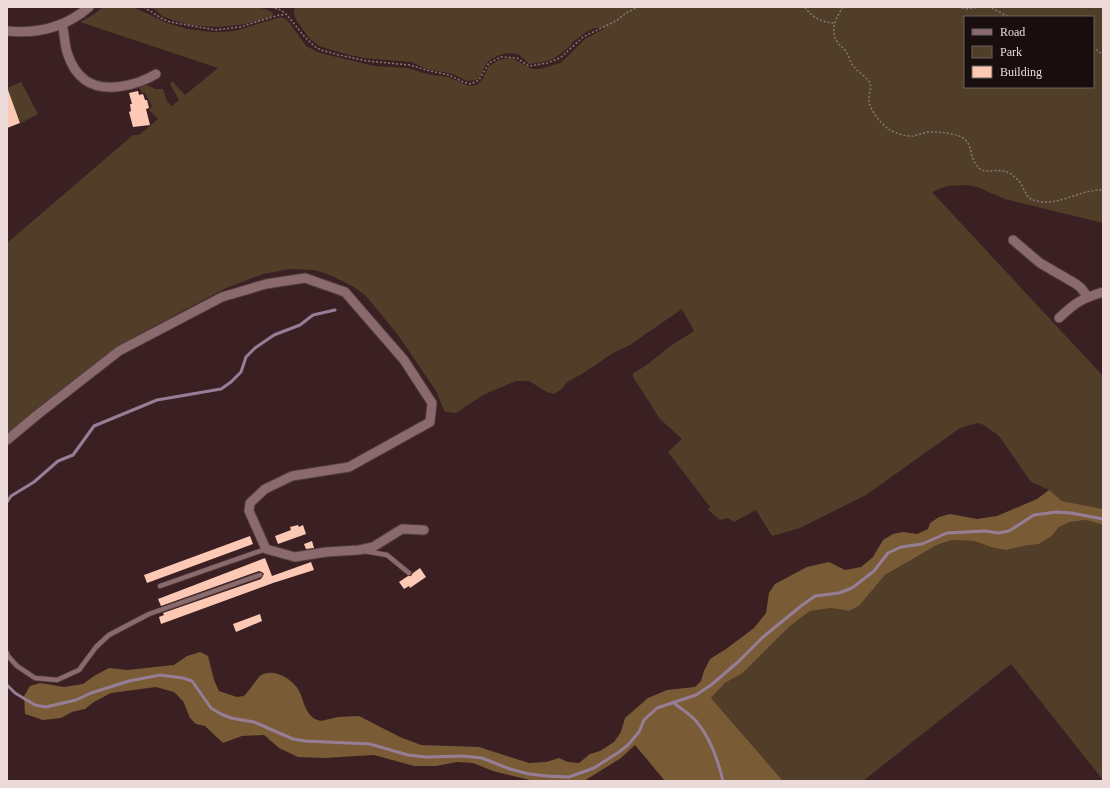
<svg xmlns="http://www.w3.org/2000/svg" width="1110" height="788" font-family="'Times New Roman',serif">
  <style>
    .green { fill: #503e29; fill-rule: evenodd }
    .forest { fill: #795b36 }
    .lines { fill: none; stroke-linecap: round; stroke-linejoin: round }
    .stream { stroke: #977e97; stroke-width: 3 }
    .building { fill: #fdc9b5 }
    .lane-casing { stroke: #513b3d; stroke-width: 6 }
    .street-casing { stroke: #513b3d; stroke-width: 11 }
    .path { stroke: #8b7576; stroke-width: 1.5; stroke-dasharray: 2 2; stroke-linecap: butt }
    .lane { stroke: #8a6a6c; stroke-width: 4.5 }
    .street { stroke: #8a6a6c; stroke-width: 9 }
  </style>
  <rect width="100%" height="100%" fill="#3a2022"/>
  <g class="green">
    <path d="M103 7H133L167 23 187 29 211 32H221L234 31 281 17 286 19 291 25 306 46 320 53 374 66 408 68 427 74 448 77 469 86 476 85 480 82 483 78 489 66 499 60 512 58 532 69H540L560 63 565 59 585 39 605 28H595L588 31 574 41 568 48 553 59 543 62 529 64C525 61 521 55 516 54 506 51 490 56 485 66 482 71 482 76 477 80L467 81 453 74 427 69 411 62 364 58 345 54 319 46 309 38 296 20 294 13 295 7H1103V223L1005 199 977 187 966 185 947 186 932 192 1103 376V509L1062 501 1049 490 1031 482 999 436 984 425 977 423 960 428 866 495 800 528 772 536 756 510 734 522 728 518 720 520 708 510 710 507 668 452 682 439 660 419 633 377V373C648 366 659 354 672 345 679 340 687 336 694 331L682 309 650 331 630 345 613 353 582 374 567 382 562 389 554 394 547 392 529 381H516L483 395 456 413 446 412 444 410 436 391 398 335 366 296 354 287 330 275 314 270 290 269 263 274 226 288 134 337 115 349 90 367 7 437V243L133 135H139L158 119 149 110 152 106 145 93H142L139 86 145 84 155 89H163L167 101 172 106 179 100 170 84 172 81 185 95 218 68 80 22 93 15ZM965 17H1093V87H965Z"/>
    <path d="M147 7H255L265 9 272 12 273 14 271 17C243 27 215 29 185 24L181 22 175 21 162 16 156 10Z"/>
    <path d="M21 82 38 114 21 123C18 116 7 93 7 88Z"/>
    <polygon points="1086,520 1103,525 1103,780 1011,664 863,781 783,781 711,698 725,683 743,673 790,626 810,611 831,608 849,611 859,606 885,575 937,545 952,540 974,541 994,548 1006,550 1024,546 1039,544 1052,536 1059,527 1070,522"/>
  </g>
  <path class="forest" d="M1049 490 1062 501 1103 509V525L1086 520 1070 522 1059 527 1052 536 1039 544 1024 546 1006 550 994 548 974 541 952 540 937 545 885 575 859 606 849 611 831 608 810 611 790 626 743 673 725 683 711 698 783 781H665L635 745 621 758 584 781H534L493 771 473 763 457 762 436 766H414L374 755 324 758 298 757 279 748 264 735 242 736 223 743 205 726 196 724 190 718 183 701 174 692 156 687 111 693 94 702 85 709 72 712 61 718 43 720 25 714 24 696 30 686 40 683 64 687 83 684 94 676 109 668 127 670 174 665 187 656 200 652 208 656 214 680 219 691 237 697 244 696C249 691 256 680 260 676 272 667 291 678 298 689 303 697 304 710 312 717 314 719 318 720 321 721L338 717 359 716 400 737 421 745 479 747 529 763 546 762 559 758 568 762 579 763 590 754 600 751 614 742 621 732 625 718 648 698 667 690 695 687 701 681 704 671 710 659 726 649 754 628 766 613 769 593 775 584 807 567 829 562 845 570 861 567 873 557 883 540 893 534 903 532 917 534 928 529 930 523 939 517 950 514 977 519 997 516 1037 499Z"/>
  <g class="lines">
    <g class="stream">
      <polyline points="7,502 11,496 34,482 58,461 73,455 94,426 157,400 221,389 231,382 241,372 246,357 255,348 274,335 300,325 313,315 335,310"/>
      <polyline points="7,685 15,693 35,705 46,707 76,700 91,693 129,681 160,675 183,678 192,681 211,708 221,714 231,718 254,722 293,739 305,741 370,744 408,755 426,757 463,756 482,758 510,769 529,774 547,776 569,777 594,768 619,752 628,745 639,732 644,720 657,708 696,695 711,685 738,662 763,637 801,606 815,596 839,593 852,588 874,571 888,553 901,547 922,544 947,533 985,531 998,533 1009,531 1034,515 1056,512 1071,513 1103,519"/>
      <path d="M674 703C681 709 690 714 696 721 710 737 718 760 723 781"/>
    </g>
  </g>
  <g class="building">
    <polygon points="8,90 20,123 7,128 7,91"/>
    <polygon points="138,91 139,95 143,94 145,100 147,100 149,108 146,109 150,125 133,127 129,112 131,111 130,104 132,104 129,93"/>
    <polygon points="298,525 299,527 303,525 306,534 278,544 275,536 291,530 290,527"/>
    <polygon points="250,536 253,544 147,583 144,575"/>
    <polygon points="312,541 314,548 306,549 304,544"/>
    <polygon points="265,558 272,576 311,562 314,570 273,583 161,624 159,617 164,615 163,613 261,579 264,574 262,572 259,571 161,606 158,599"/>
    <polygon points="420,568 426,577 410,588 409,586 404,589 399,582 408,576 411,576 413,573"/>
    <polygon points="260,614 262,621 236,632 233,624"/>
  </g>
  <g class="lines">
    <g class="lane-casing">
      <g id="lane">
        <polyline points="364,551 387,555 409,573"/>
        <polyline points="160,586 266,549"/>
        <polyline points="7,653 8,656 17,666 35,678 57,680 79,670 96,647 109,635 149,614 260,575"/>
      </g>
    </g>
    <g class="street-casing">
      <g id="street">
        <path d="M62 24C65 34 64 45 68 55 71 64 77 74 85 80 104 94 138 85 156 74"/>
        <path d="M7 31C37 34 66 27 89 7"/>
        <polyline points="1013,240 1040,263 1076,284 1081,288 1088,297"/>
        <path d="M1059 318C1076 302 1081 299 1103 292"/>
        <polyline points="7,440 37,415 119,351 222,297 266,284 305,278 345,292 404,360 432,403 430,422 349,467 292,476 265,489 250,503 249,511 266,549 295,557 326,552 359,550 373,547 402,529 424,530"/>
      </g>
    </g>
    <g class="path">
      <polyline points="144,7 161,18 170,22 216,30 240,27 279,15 285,15"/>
      <polyline points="271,7 281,10 287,15 304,36 314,46 321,50 339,55 367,61 410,65 426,70 449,75 463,82 471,84 479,80 489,63 501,57 517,58 527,65 530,66 547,63 560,58 583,37 616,21 626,13 638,7"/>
      <path d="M805 7C812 18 822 22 834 23"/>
      <path d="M843 7C836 18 829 30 838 43 840 46 843 47 845 50 849 55 850 63 855 68 859 73 867 77 870 83 872 89 869 92 869 98 868 109 881 124 890 130 895 133 907 137 913 136 918 135 923 133 928 132 936 132 944 132 952 134 977 139 966 154 978 167 986 177 1001 163 1016 178 1023 184 1024 192 1029 198 1053 211 1078 189 1103 190"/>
      <polyline points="958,7 968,9 980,7"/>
      <polyline points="988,7 992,8 1009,17"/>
      <polyline points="1093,47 1103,55"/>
    </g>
    <use href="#lane" class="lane"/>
    <use href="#street" class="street"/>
  </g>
  <rect width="1110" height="788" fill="none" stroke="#ecdada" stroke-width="16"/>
  <rect x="964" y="16" width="130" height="72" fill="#190e0e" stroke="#6d6060"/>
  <rect x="972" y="29" width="20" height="6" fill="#8a6a6c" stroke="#6d6060"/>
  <text x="1000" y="36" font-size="12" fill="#ecdada">Road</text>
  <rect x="972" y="46" width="20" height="12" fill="#503e29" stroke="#6d6060"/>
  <text x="1000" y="56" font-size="12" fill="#ecdada">Park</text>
  <rect x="972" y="66" width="20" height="12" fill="#fdc9b5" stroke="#6d6060"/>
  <text x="1000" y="76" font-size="12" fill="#ecdada">Building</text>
</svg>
